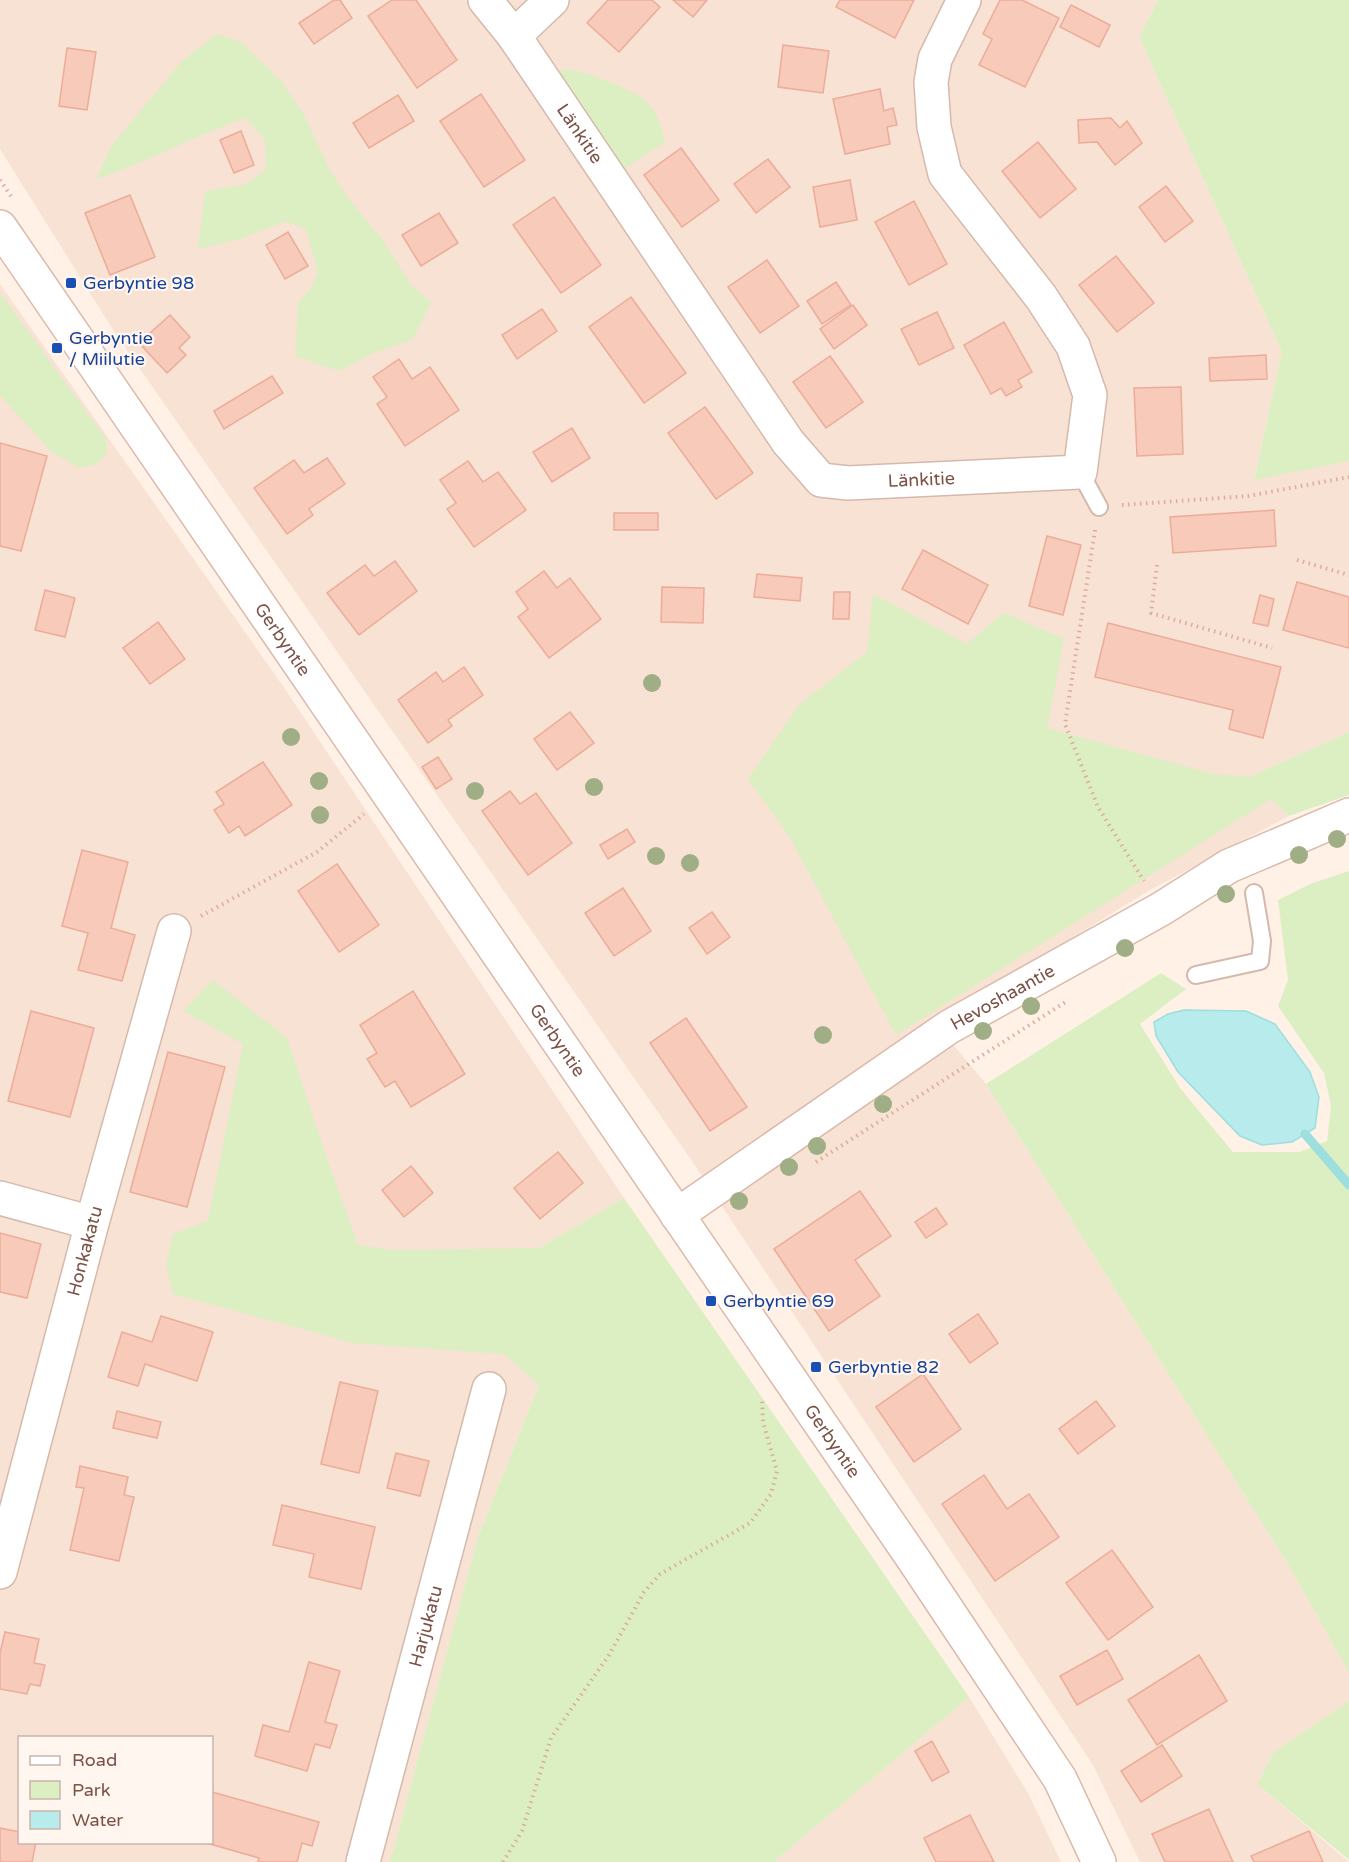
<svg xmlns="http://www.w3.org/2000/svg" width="1349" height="1862" font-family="'Varela Round',sans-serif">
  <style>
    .residential { fill: #f7e2d3; fill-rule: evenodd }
    .green { fill: #dbefc2 }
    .water { fill: #b8ebeb; stroke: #9ddede; stroke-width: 1.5 }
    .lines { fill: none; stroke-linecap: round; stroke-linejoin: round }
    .stream { stroke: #9ddede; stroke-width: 9 }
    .building { fill: #f7caba; stroke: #ecac99; stroke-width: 1.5 }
    .lane-casing { stroke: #d5b9ad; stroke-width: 20 }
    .street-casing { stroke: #d5b9ad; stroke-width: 36 }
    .secondary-casing { stroke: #dbbaac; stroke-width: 36 }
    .path { stroke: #ddac9d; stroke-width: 4; stroke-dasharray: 1.5 4.5; stroke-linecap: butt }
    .lane { stroke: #fff; stroke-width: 16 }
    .street { stroke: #fff; stroke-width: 33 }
    .secondary { stroke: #fff; stroke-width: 33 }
    .tree { fill: #a0ae86 }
    .transit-dot { fill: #1a4fb4; stroke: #fff6ef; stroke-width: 2 }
    .labels { text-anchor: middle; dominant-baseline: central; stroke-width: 4.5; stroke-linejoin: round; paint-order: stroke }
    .street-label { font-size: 18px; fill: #7c5247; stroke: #fff6ef }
    .transit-label { font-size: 18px; fill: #164399; stroke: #fff6ef; text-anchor: start }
  </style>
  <rect width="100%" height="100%" fill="#fff1e6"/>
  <g class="residential">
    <polygon points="0,0 1158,0 1139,37 1282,352 1254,479 1349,461 1349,732 1249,777 1289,816 1150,890 934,1022 986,1084 1289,1566 1349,1673 1349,1701 1273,1753 1257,1784 1349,1862 1140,1862 1093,1765 692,1161 117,336 0,149"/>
    <path d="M0 284 285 689 624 1198 539 1248V1385L478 1537 390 1862H0ZM20 1738H212V1842H20Z"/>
    <polygon points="969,1697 1028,1793 1061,1862 776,1862 777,1859"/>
  </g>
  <g class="green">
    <polygon points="1158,0 1349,0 1349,461 1254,480 1282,352 1139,37"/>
    <path d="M217 34 241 42 281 81 303 113 329 169 346 195 383 241 410 283 431 303 412 340 373 353 339 371 295 356 298 304 310 289 318 274 306 229 286 221 240 239 198 249 205 191 244 185 266 170 265 140 246 118C195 135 148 162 96 179L112 145 182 61Z"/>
    <path d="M569 69C587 73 636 90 648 103 658 114 661 128 665 142L622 170 553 72Z"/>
    <polygon points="0,293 106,439 107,454 96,464 79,468 51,451 0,395"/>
    <polygon points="873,594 967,644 1004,613 1064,639 1047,728 1213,774 1249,777 1349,732 1349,795 1289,816 1271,799 896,1035 789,836 748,779 799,705 867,652"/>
    <polygon points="1349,871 1349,1673 1289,1566 986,1084 1161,973 1186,989 1140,1024 1180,1088 1233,1152 1300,1152 1327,1141 1331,1106 1324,1073 1278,1006 1288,980 1278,900 1310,884"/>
    <polygon points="213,980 287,1038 325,1153 358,1245 391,1250 539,1248 624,1198 969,1697 777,1859 776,1862 390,1862 478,1537 539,1385 504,1354 353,1343 173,1294 166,1265 173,1234 208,1221 243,1044 183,1011"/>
    <polygon points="1349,1701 1349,1860 1257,1784 1273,1753"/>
  </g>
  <polygon class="water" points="1184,1010 1246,1011 1275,1024 1310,1072 1319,1097 1315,1128 1292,1142 1262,1145 1240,1136 1178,1072 1156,1036 1154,1022 1168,1014"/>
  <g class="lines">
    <polyline class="stream" points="1305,1134 1349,1185"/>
  </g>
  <g class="building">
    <polygon points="334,0 340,0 352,18 314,44 299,23"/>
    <polygon points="392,0 416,0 457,60 417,88 368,16"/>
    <polygon points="608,0 652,0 660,7 619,52 587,23"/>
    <polygon points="673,0 707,0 693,17"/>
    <polygon points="840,0 914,0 895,38 836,7"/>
    <polygon points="1000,0 1022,0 1059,18 1025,87 979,65 992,39 983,34"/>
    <polygon points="1071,5 1110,25 1099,47 1060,27"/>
    <polygon points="783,45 829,51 823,93 778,87"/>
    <polygon points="67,48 96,52 87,110 59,106"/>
    <polygon points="880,89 884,111 893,108 897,125 887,127 890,144 845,154 833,99"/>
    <polygon points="481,94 525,160 484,187 440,121"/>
    <polygon points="398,95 414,121 369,148 353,123"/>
    <polygon points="1111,118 1120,128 1127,121 1142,143 1115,165 1097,142 1079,143 1078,120"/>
    <polygon points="241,131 254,165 234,173 220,140"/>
    <polygon points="1038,142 1076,189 1040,218 1002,171"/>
    <polygon points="681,148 719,200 682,227 644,175"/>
    <polygon points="768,159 790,187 756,213 734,184"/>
    <polygon points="850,180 857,220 820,227 813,187"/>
    <polygon points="1166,186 1193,221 1165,242 1139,207"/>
    <polygon points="130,195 155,257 110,275 85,213"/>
    <polygon points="554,197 601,265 561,293 513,225"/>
    <polygon points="914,201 947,264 909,285 875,222"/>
    <polygon points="439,213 458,243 421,266 402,235"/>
    <polygon points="288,232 308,266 285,279 266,245"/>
    <polygon points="1116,256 1154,303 1117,332 1079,285"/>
    <polygon points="767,260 799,306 760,333 728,287"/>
    <polygon points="836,282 851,305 822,324 807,301"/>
    <polygon points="631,297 686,373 644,403 589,327"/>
    <polygon points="853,305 867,325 834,349 820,329"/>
    <polygon points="542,309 557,331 517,359 502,335"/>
    <polygon points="937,312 954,348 919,365 901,329"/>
    <polygon points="170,315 190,337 179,348 186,355 167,373 139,343"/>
    <polygon points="1004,322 1032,372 1018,380 1022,387 1006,396 1001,388 991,394 964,345"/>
    <polygon points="1266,355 1267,379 1210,381 1209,358"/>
    <polygon points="830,356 863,402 826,428 793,382"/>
    <polygon points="399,359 412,379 430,367 459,410 405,446 377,404 387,397 373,377"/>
    <polygon points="272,376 283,393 224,429 214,411"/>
    <polygon points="1181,387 1183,454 1137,456 1134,388"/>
    <polygon points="705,407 753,473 716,499 668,433"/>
    <polygon points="572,428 590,458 552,482 533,452"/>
    <polygon points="0,443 47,456 21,551 0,546"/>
    <polygon points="327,458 345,484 309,509 313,515 287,534 254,488 294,460 304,473"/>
    <polygon points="468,461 483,482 498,472 526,510 474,547 447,509 456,503 440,480"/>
    <polygon points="1274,510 1276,546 1173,553 1170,517"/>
    <rect x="614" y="513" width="44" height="17"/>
    <polygon points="1047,536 1081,545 1063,615 1029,606"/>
    <polygon points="923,550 988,585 968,624 902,589"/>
    <polygon points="395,561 417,591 359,635 327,593 365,565 374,576"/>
    <polygon points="544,571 557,588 570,578 601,619 549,658 518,617 528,609 516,592"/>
    <polygon points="757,574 802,578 800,601 754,597"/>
    <polygon points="1297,582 1349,597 1349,648 1283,630"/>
    <polygon points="662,587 704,588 703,623 661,622"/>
    <polygon points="45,590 75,598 65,637 35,630"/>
    <polygon points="834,592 850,592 849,619 833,619"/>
    <polygon points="1260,595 1274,599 1268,626 1253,623"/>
    <polygon points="158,622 185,659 150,684 123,648"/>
    <polygon points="1108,623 1281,667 1263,738 1229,729 1233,710 1095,677"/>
    <polygon points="464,667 483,695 448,720 452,726 428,743 398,700 436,672 443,682"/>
    <polygon points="570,712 594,743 557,770 534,739"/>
    <polygon points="438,757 452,779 436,789 422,767"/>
    <polygon points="263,762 292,805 245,836 239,826 229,833 214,810 224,804 216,792"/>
    <polygon points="510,791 520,804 536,793 572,843 528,875 482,811"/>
    <polygon points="627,829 635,842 608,859 600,845"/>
    <polygon points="82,850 128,862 111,928 135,935 122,981 78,970 88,933 62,926"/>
    <polygon points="337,864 379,925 339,952 298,891"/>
    <polygon points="623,888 651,931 614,956 585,913"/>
    <polygon points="712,912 730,937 707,954 689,928"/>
    <polygon points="413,991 465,1074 411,1107 395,1081 385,1087 367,1059 377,1053 360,1025"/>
    <polygon points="31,1011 94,1028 70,1117 8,1101"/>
    <polygon points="686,1018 747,1107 710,1131 650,1043"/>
    <polygon points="168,1052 225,1067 187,1207 130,1192"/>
    <polygon points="558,1152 583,1183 540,1219 514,1188"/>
    <polygon points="411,1166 433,1193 404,1217 382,1190"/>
    <polygon points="860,1191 891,1236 855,1260 880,1296 829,1331 774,1249"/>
    <polygon points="936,1208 947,1224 926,1238 915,1222"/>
    <polygon points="0,1233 41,1244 27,1298 0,1292"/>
    <polygon points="978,1314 998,1343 970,1363 949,1334"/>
    <polygon points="161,1316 213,1332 197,1381 145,1364 138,1386 108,1377 122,1332 152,1342"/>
    <polygon points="923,1374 961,1429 914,1462 876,1407"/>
    <polygon points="340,1382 378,1391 359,1473 321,1464"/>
    <polygon points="1096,1401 1115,1426 1078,1454 1059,1429"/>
    <polygon points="117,1411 161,1422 157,1438 113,1428"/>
    <polygon points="396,1453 429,1461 420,1496 387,1488"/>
    <polygon points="80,1466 128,1477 124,1495 134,1497 119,1561 70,1550 84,1488 76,1487"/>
    <polygon points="984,1475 1007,1509 1029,1494 1059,1537 995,1581 942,1504"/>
    <polygon points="282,1505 375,1527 361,1589 309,1577 314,1554 273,1545"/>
    <polygon points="1112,1550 1153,1607 1108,1640 1066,1583"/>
    <polygon points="5,1632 39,1639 34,1663 45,1665 40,1686 30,1684 27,1694 0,1689 0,1653"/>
    <polygon points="1107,1650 1123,1679 1077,1705 1060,1676"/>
    <polygon points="1199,1655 1227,1701 1157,1745 1128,1700"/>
    <polygon points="309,1662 340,1671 325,1722 337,1725 330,1748 315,1744 307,1771 255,1756 263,1725 289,1732"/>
    <polygon points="932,1741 949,1772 932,1781 915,1751"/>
    <polygon points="1162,1745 1182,1776 1141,1802 1121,1771"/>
    <polygon points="212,1792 319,1822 312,1846 302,1843 297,1862 258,1862 259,1858 203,1842 212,1842"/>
    <polygon points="1209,1809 1233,1862 1165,1862 1152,1834"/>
    <polygon points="970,1815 994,1862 936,1862 924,1838"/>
    <polygon points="0,1828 20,1832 20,1842 36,1842 32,1862 0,1862"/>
    <polygon points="1309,1831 1323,1862 1254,1862 1251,1856"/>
  </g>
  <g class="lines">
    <g class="lane-casing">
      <g id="lane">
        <polyline points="1080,472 1099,507"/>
        <polyline points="1196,975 1260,961 1262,941 1254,893"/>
      </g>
    </g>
    <g class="street-casing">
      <g id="street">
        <path id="s1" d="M485 0 514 36 788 442 821 480 848 483 1080 472 1090 395 1073 346 1041 297 945 174 934 127 931 82 935 59 964 0"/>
        <polyline points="514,36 552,0"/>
        <polyline points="0,1198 92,1223"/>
        <path id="s2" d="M0 1572 92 1223 174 931"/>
        <path id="s3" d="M363 1862 489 1389"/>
      </g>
    </g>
    <g class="secondary-casing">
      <g id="secondary">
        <path id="s4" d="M0 227 914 1560 1060 1779 1099 1862"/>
        <path id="s5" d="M677 1215 949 1027 1161 909 1229 866 1349 815"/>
      </g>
    </g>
    <g class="path">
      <polyline points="0,180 11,196"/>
      <polyline points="1122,505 1248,496 1349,477"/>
      <polyline points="1095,530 1065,724 1098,807 1144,881"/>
      <polyline points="1297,560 1349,575"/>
      <polyline points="1157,565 1151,613 1272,648"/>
      <polyline points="201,916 317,852 364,814"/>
      <polyline points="816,1162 1067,1001"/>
      <polyline points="503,1862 522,1831 551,1738 609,1655 644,1592 660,1574 750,1523 771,1494 777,1471 763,1422 762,1398"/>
    </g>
    <use href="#lane" class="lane"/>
    <use href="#street" class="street"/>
    <use href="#secondary" class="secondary"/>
  </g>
  <g class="tree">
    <circle cx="652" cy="683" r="9"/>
    <circle cx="291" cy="737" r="9"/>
    <circle cx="319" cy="781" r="9"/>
    <circle cx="594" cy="787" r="9"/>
    <circle cx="475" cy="791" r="9"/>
    <circle cx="320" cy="815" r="9"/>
    <circle cx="1337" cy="839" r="9"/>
    <circle cx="1299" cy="855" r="9"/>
    <circle cx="656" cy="856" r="9"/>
    <circle cx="690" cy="863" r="9"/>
    <circle cx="1226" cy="894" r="9"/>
    <circle cx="1125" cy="948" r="9"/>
    <circle cx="1031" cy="1006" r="9"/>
    <circle cx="983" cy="1031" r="9"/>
    <circle cx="823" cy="1035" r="9"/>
    <circle cx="883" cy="1104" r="9"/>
    <circle cx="817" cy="1146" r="9"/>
    <circle cx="789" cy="1167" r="9"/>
    <circle cx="739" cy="1201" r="9"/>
  </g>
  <g class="transit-dot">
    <rect x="65" y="277" width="12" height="12" rx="3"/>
    <rect x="51" y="342" width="12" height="12" rx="3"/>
    <rect x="705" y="1295" width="12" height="12" rx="3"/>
    <rect x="810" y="1361" width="12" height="12" rx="3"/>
  </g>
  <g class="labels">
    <g class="street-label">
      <text stroke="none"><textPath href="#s1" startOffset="164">Länkitie</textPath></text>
      <text stroke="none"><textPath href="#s1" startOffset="687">Länkitie</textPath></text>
      <text stroke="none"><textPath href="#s4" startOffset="500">Gerbyntie</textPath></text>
      <text stroke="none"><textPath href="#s5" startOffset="392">Hevoshaantie</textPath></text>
      <text stroke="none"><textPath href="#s4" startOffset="986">Gerbyntie</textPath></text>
      <text stroke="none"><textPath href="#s2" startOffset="332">Honkakatu</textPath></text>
      <text stroke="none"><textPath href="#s4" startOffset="1472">Gerbyntie</textPath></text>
      <text stroke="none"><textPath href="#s3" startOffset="244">Harjukatu</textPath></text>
    </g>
    <g class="transit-label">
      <text x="83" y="283">Gerbyntie 98</text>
      <text x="69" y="338">Gerbyntie<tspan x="69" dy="21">/ Miilutie</tspan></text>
      <text x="723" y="1301">Gerbyntie 69</text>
      <text x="828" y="1367">Gerbyntie 82</text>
    </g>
  </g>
  <rect x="18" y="1736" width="195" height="108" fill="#fff6ef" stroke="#cbb4ac" stroke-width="1.5"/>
  <rect x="30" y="1756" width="30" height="9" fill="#ffffff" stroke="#cbb4ac" stroke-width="1.5"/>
  <text x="72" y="1766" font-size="18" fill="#7c5247">Road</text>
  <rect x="30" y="1781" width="30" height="18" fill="#dbefc2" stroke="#cbb4ac" stroke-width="1.5"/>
  <text x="72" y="1796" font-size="18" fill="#7c5247">Park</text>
  <rect x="30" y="1811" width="30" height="18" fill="#b8ebeb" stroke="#cbb4ac" stroke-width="1.5"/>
  <text x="72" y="1826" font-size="18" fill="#7c5247">Water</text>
</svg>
